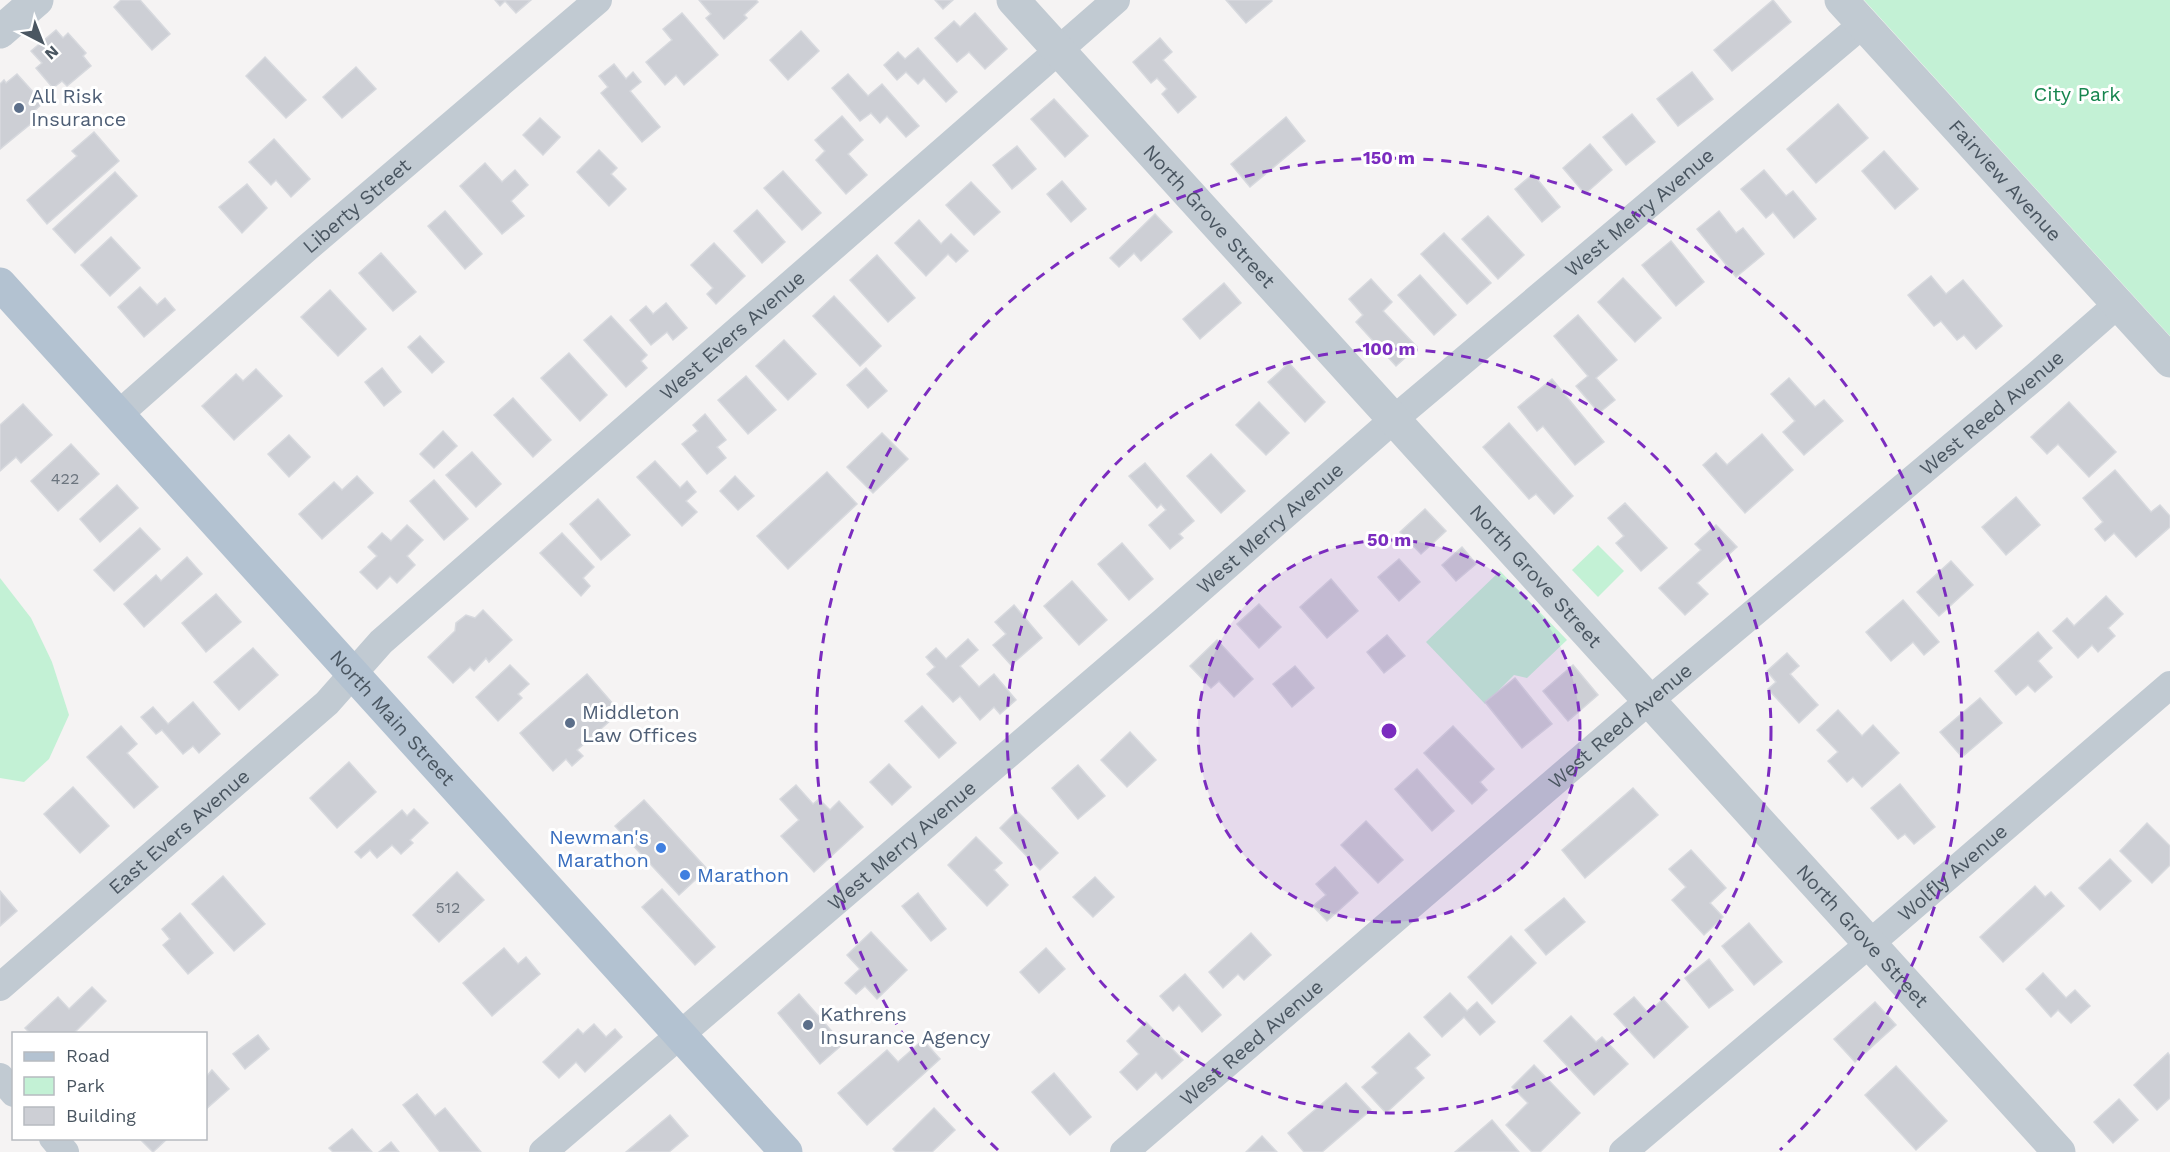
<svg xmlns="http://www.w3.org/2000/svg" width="2170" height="1152" font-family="'Work Sans',sans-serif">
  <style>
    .green { fill: #c3f1d5 }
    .building { fill: #cdcfd5; stroke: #d7d9de; stroke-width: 1.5 }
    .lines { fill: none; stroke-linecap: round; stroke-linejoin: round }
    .minor { stroke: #c1cad2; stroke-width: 28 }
    .tertiary { stroke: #c1cad2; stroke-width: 33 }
    .primary { stroke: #b3c2d1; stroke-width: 33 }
    .ring { fill: none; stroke: #7b2cbf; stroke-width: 3; stroke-dasharray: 10 8 }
    .service-dot { fill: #5c6f8a; stroke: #fff; stroke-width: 2 }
    .shop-dot { fill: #3f7fe0; stroke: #fff; stroke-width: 2 }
    .labels { text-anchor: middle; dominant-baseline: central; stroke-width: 6; stroke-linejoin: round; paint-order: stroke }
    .number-label { font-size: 16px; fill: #6b747e }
    .park-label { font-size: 20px; fill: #17864f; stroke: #fff }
    .service-label { font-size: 20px; fill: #4e5e75; stroke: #fff; text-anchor: start }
    .street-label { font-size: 20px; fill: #4a5661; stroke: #fff }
    .shop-label { font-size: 20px; fill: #366cbe; stroke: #fff; text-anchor: end }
    .centre { fill: #7b2cbf; stroke: #fff; stroke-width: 3 }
    .ring-label { font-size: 18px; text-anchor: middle; font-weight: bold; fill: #7b2cbf; stroke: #fff; stroke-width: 6; stroke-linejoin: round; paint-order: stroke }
  </style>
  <rect width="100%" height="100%" fill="#f5f3f3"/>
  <g class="green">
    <polygon points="1864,0 2170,0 2170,336"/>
    <polygon points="1598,545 1624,571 1598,597 1572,570"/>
    <polygon points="1500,571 1567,640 1527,678 1514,675 1485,704 1426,642"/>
    <polygon points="0,578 31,618 52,662 69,715 49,759 24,782 0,778"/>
  </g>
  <g class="building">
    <polygon points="121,0 140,0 170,34 152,50 114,7"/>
    <polygon points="495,0 531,0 516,13 505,1 500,6"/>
    <polygon points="699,0 756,0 758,2 744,15 747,18 724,39 706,18 711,14"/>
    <polygon points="935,0 953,0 943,9"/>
    <polygon points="1226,0 1271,0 1272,1 1246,23"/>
    <polygon points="1773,0 1791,22 1732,71 1714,50"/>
    <polygon points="682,13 718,55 684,85 676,75 665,85 646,62 672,40 663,29"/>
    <polygon points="975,13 1007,49 985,69 969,52 957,62 935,38 954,21 960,27"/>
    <polygon points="56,30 63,38 68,33 86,53 83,56 91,66 67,86 62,81 53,88 36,68 42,63 31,51"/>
    <polygon points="801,31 819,51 788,80 770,60"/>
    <polygon points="1160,38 1172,52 1163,60 1196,97 1178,113 1162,94 1167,89 1157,78 1151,83 1133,62"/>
    <polygon points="918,48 957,92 946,102 924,78 918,84 906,72 897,80 884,65 898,52 905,59"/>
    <polygon points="265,57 306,100 286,118 246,76"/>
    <polygon points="614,64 626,79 633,72 641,82 630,91 660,127 642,142 601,93 608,87 599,76"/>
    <polygon points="356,67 376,89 342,118 323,97"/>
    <polygon points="1692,72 1713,99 1678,126 1657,99"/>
    <polygon points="17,74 43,103 33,112 38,118 0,149 0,84 4,80 6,83"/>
    <polygon points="848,74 868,96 882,84 919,126 906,137 887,116 880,123 871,113 860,121 832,88"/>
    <polygon points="1054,99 1088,136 1065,157 1031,119"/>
    <polygon points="1838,104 1868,138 1816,183 1787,149"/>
    <polygon points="1632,114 1655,142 1626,165 1603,137"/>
    <polygon points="842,116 863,140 848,154 867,175 846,194 816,160 825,151 815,140"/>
    <polygon points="1286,117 1305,141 1250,187 1231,164"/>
    <polygon points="540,118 560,137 543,155 523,135"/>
    <polygon points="94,132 119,161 47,224 27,200 77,156 72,151"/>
    <polygon points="274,139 310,179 291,197 276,180 271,185 249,162"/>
    <polygon points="1590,144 1612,170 1585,194 1563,168"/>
    <polygon points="1017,146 1036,169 1012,189 993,165"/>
    <polygon points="599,150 617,168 611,174 626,189 609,206 577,172"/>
    <polygon points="1884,151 1918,189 1895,209 1862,171"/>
    <polygon points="485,163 502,182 515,170 528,185 511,201 524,216 502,234 460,186"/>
    <polygon points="1764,170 1786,196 1793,191 1816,219 1794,238 1773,212 1766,218 1741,189"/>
    <polygon points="783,171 821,213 802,230 764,188"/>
    <polygon points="115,172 137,196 75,253 53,229"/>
    <polygon points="1533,174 1560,207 1542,222 1515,189"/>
    <polygon points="1062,181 1086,209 1071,222 1047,194"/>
    <polygon points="971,182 1000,212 974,235 946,205"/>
    <polygon points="247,184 267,208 242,233 219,207"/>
    <polygon points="757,210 785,242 762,263 734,231"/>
    <polygon points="445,211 482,254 465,269 428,226"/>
    <polygon points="1719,211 1736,233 1743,228 1764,254 1736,277 1697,229"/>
    <polygon points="1155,214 1172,232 1141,261 1134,253 1119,267 1110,258"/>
    <polygon points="1488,216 1524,255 1498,279 1462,239"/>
    <polygon points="919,220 941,244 951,234 968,251 956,262 948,254 926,276 895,243"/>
    <polygon points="1444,233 1491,283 1467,304 1421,254"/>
    <polygon points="111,237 140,268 110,296 81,265"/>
    <polygon points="1671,241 1704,282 1676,306 1642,265"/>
    <polygon points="714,243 745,276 716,304 707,294 713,288 691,265"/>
    <polygon points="381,253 416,292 393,311 359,273"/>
    <polygon points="877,255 915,298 888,322 850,280"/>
    <polygon points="1420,275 1456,315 1434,335 1398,295"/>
    <polygon points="1931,276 1946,294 1963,280 2002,326 1976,349 1964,335 1957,340 1941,321 1934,326 1908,295"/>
    <polygon points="1623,278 1661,318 1635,342 1598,302"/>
    <polygon points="1371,279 1392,302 1383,311 1417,347 1396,366 1356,322 1363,315 1349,299"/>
    <polygon points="1224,283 1241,303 1200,339 1183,319"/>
    <polygon points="140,287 157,305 165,298 175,310 144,337 118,307"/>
    <polygon points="330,290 366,329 338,356 301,317"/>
    <polygon points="834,296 881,346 860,366 813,316"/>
    <polygon points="666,303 687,328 673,340 667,332 651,345 630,320 646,306 653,314"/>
    <polygon points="1578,315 1617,360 1596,378 1615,400 1599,413 1576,386 1588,376 1554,336"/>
    <polygon points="611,316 647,355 641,361 647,368 626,387 584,340"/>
    <polygon points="420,336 444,362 432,373 408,347"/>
    <polygon points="784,340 816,374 788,400 756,366"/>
    <polygon points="569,353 607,395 580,421 541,378"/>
    <polygon points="1289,363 1325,402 1305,422 1268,382"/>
    <polygon points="382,368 401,392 384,406 365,382"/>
    <polygon points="866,368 887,391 868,408 847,385"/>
    <polygon points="256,369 282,396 234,440 202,406 236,374 243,381"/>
    <polygon points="746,376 776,410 748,434 718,400"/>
    <polygon points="1789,378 1815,407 1824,400 1843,421 1804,455 1783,432 1795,421 1771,394"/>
    <polygon points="1552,379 1604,442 1575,465 1543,426 1537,431 1518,407"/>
    <polygon points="513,398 551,440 533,457 494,415"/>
    <polygon points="1259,402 1289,433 1266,455 1236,425"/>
    <polygon points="2069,402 2116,452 2089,477 2058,444 2047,454 2031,437"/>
    <polygon points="23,404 52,435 21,463 16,457 0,471 0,425"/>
    <polygon points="705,414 726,440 717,447 726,458 707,474 682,444 698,431 693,425"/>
    <polygon points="1509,423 1573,496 1554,514 1536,494 1529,499 1483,447"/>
    <polygon points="443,431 457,446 434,468 420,454"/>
    <polygon points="882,433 908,459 873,493 847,467"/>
    <polygon points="1762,434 1793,470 1745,513 1703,465 1716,453 1727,465"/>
    <polygon points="289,435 310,457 289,477 268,454"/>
    <polygon points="71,444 99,474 58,511 31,481"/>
    <polygon points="472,452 501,484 476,507 446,475"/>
    <polygon points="1211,454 1245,491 1221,513 1187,476"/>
    <polygon points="655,461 680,488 687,481 696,492 686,501 697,512 682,526 637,477"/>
    <polygon points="1145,463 1194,521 1179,534 1183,538 1170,549 1149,525 1166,510 1161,504 1157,508 1129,476"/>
    <polygon points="2115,470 2151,512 2160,505 2170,516 2170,527 2136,557 2114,533 2105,541 2095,529 2103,522 2083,498"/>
    <polygon points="827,472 857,504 788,569 757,536"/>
    <polygon points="357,476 373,493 322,539 299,514 334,482 342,490"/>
    <polygon points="735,476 754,496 738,510 720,491"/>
    <polygon points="434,480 468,519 444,540 410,501"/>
    <polygon points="117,485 138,508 100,542 80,519"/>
    <polygon points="2016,497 2040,525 2006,555 1982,527"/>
    <polygon points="598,499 630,535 601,560 570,524"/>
    <polygon points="1625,503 1667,548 1641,571 1616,543 1624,536 1608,518"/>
    <polygon points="1425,509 1446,531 1421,554 1400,532"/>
    <polygon points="407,525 423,540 407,556 415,565 397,583 390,576 377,589 360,572 377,556 368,547 382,533 391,541"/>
    <polygon points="1716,525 1737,547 1697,583 1708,594 1685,615 1659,588 1701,550 1695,544"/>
    <polygon points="140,528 160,549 114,591 94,570"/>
    <polygon points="562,533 594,567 583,578 590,586 581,596 540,553"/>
    <polygon points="1122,543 1153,579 1129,600 1098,564"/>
    <polygon points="1462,547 1476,564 1456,581 1442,565"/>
    <polygon points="187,557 202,574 144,627 124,604 156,575 161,581"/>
    <polygon points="1399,559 1420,582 1399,601 1378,577"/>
    <polygon points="1951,561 1973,585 1939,616 1917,592"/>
    <polygon points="1331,579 1358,611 1327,638 1300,607"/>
    <polygon points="1072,581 1107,620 1079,645 1044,606"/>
    <polygon points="216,594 241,622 206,652 182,623"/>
    <polygon points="2106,596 2123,614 2108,628 2115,636 2098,652 2092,645 2078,658 2053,631 2067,618 2074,626"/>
    <polygon points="1903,600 1939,642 1924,655 1913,642 1891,661 1866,632"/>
    <polygon points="1259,604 1281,627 1259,648 1237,624"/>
    <polygon points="1014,605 1042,638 1011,665 993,645 1006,634 995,622"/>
    <polygon points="483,610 512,640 489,662 486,658 474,671 470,667 453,683 428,657 455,631 456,623 466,615 475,618"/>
    <polygon points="2038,632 2052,648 2038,661 2052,677 2035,692 2028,685 2016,695 1995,671"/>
    <polygon points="1387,635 1405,656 1384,673 1367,652"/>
    <polygon points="968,639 978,650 960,666 979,687 994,674 1016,700 1000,714 994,707 980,720 960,696 953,702 927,674 935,667 926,657 936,648 946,659"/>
    <polygon points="1217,640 1253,679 1234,697 1219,681 1211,688 1190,666"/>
    <polygon points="253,648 278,675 239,710 214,682"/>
    <polygon points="1787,653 1799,666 1790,674 1818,705 1799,723 1768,689 1776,682 1767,671"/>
    <polygon points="510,665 529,684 518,694 522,698 498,721 476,697"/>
    <polygon points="1573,665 1598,695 1568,721 1543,691"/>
    <polygon points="1295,666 1314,688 1292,707 1273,684"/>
    <polygon points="587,674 620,712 577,750 583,756 572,766 566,759 553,771 520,733"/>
    <polygon points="1515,678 1552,724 1522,748 1485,702"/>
    <polygon points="1980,698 2002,723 1962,757 1940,732"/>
    <polygon points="193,702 220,734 199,753 193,746 183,754 162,730 156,734 141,717 153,707 168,724"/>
    <polygon points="922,706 956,743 939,758 905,721"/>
    <polygon points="1838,710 1862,736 1873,725 1899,753 1862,787 1853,777 1847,782 1828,761 1838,752 1817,730"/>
    <polygon points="121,726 137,744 127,753 158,787 134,808 87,757"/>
    <polygon points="1453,726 1494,769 1480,782 1487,790 1472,804 1424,753"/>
    <polygon points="1130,732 1156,760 1127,787 1101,760"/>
    <polygon points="349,762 376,792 337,828 310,798"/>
    <polygon points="889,764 911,787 892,805 870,782"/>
    <polygon points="1078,765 1105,796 1078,819 1052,788"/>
    <polygon points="1417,769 1454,811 1432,831 1395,789"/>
    <polygon points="1900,784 1935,827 1914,844 1905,834 1898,839 1871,808"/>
    <polygon points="796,785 813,804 819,799 830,810 839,801 863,827 814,872 781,836 799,820 780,799"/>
    <polygon points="73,787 109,826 80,853 44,814"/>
    <polygon points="1633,788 1658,815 1585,878 1562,850"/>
    <polygon points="644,800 707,869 679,895 615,826"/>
    <polygon points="414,809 428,823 410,840 413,843 401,854 392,845 377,858 370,850 361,858 355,852 402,810 407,816"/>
    <polygon points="1017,811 1058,853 1040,870 1000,828"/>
    <polygon points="1366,821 1403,860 1378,883 1341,845"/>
    <polygon points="2147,823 2170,846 2170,865 2152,883 2120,851"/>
    <polygon points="976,837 1002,863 994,870 1008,885 987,906 948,865"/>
    <polygon points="1691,850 1726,888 1710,903 1723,917 1704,935 1672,900 1686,887 1669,869"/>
    <polygon points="2110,859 2131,881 2100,910 2079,888"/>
    <polygon points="1335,867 1358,893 1327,921 1313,906 1326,895 1316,884"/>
    <polygon points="457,872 484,900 439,942 413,915"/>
    <polygon points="223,876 265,924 234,951 192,904"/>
    <polygon points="1095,877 1114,897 1093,917 1073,897"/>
    <polygon points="2035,886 2045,897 2051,892 2064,906 2003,962 1980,937"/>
    <polygon points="662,889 715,947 695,965 642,907"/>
    <polygon points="0,891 17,911 0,926"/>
    <polygon points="918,893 946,929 931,941 902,906"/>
    <polygon points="1564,898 1585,922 1546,955 1525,930"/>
    <polygon points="180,913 213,953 188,974 163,945 170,939 162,929"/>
    <polygon points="1749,923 1782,962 1754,985 1722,946"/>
    <polygon points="871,932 907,970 877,999 865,986 856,994 845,983 860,969 847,955"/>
    <polygon points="1251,933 1271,955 1244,980 1238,974 1223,988 1209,972"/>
    <polygon points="1511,936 1536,963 1492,1004 1468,977"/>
    <polygon points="504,948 518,964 526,957 540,974 492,1016 463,983"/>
    <polygon points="1046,948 1065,969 1039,993 1020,972"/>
    <polygon points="1709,959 1733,990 1709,1008 1685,978"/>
    <polygon points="2043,973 2066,998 2075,990 2090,1006 2071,1023 2058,1010 2051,1017 2026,989"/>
    <polygon points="1185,974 1221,1015 1202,1032 1179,1005 1173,1011 1160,996"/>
    <polygon points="92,987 106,1001 73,1034 31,1034 25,1028 58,997 69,1009"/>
    <polygon points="1450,993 1467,1011 1477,1002 1495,1022 1480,1035 1464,1017 1442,1037 1424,1017"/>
    <polygon points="799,994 843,1044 820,1064 778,1013"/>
    <polygon points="1634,997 1648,1013 1663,999 1688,1027 1654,1058 1614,1014"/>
    <polygon points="1875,1002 1896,1025 1855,1062 1834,1039"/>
    <polygon points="1571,1016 1596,1042 1602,1037 1628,1064 1594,1095 1544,1041"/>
    <polygon points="1146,1022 1183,1060 1162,1079 1156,1072 1137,1090 1120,1072 1139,1054 1127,1041"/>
    <polygon points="594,1024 606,1037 615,1029 622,1037 585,1072 576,1062 559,1078 543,1062 578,1029 583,1034"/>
    <polygon points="1409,1033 1430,1055 1415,1068 1424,1078 1386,1113 1362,1087 1378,1073 1372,1067"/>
    <polygon points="258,1035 269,1049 245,1069 233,1054"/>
    <polygon points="923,1040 940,1059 867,1125 838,1093 887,1050 898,1062"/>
    <polygon points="2168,1053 2170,1056 2170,1098 2157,1110 2134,1085"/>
    <polygon points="1534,1065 1580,1113 1540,1152 1532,1152 1506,1125 1528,1103 1512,1087"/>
    <polygon points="1896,1066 1947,1121 1916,1150 1865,1095"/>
    <polygon points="212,1070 229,1089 206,1109 206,1077"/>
    <polygon points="1054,1073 1091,1117 1070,1135 1032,1092"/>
    <polygon points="1346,1083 1371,1110 1322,1152 1304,1152 1288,1133"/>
    <polygon points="417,1094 435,1116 445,1108 481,1152 440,1152 403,1105"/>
    <polygon points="2119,1099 2138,1120 2113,1143 2094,1122"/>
    <polygon points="934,1108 955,1130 932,1152 896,1152 893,1149"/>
    <polygon points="670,1115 688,1136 669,1152 626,1152"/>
    <polygon points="1492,1120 1519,1152 1455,1152"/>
    <polygon points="352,1129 372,1152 333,1152 329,1148"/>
    <polygon points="1262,1136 1277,1152 1246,1152"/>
    <polygon points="139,1138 168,1138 153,1152"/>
    <polygon points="391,1142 399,1152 379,1152"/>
  </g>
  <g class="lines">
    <g class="minor">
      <path id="s1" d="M119 414 307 248 598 0"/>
      <path id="s2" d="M0 987 327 703 381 642 1116 0"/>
      <polyline points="0,1077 14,1093"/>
      <polyline points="53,1138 65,1152"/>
      <path id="s3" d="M543 1152 1164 621 1393 420 1863 24"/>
      <path id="s4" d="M1124 1152 1638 710 2037 375 2118 304"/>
      <path id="s5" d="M1623 1152 1888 928 2170 685"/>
    </g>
    <g class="tertiary">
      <path id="s6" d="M1013 0 2059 1152"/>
      <path id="s7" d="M1841 0 2170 361"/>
      <polyline points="0,32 37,0"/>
    </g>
    <path class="primary" id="s8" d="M0 284 786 1152"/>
  </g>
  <circle cx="1389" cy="731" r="191" fill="#7b2cbf" fill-opacity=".12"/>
  <g class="ring">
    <circle cx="1389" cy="731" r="191"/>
    <circle cx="1389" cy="731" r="382"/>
    <path d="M998 1150A573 573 0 1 1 1780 1150"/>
  </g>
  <g class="service-dot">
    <circle cx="19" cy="108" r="6"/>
    <circle cx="570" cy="723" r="6"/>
    <circle cx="808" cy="1025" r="6"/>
  </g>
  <g class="shop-dot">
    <circle cx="661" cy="848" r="6"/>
    <circle cx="685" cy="875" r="6"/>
  </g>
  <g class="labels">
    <g class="number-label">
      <text x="65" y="478">422</text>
      <text x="448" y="907">512</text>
    </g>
    <g class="park-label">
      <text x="2077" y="94">City Park</text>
    </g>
    <g class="service-label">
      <text x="31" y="96">All Risk<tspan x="31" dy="23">Insurance</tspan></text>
      <text x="582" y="712">Middleton<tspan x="582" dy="23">Law Offices</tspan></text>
      <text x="820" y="1014">Kathrens<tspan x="820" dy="23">Insurance Agency</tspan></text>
    </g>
    <g class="street-label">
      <text stroke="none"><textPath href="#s7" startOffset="244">Fairview Avenue</textPath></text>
      <text stroke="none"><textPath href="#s1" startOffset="316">Liberty Street</textPath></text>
      <text stroke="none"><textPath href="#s3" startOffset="1444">West Merry Avenue</textPath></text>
      <text stroke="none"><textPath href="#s6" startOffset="292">North Grove Street</textPath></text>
      <text stroke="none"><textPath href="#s2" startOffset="981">West Evers Avenue</textPath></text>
      <text stroke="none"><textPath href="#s4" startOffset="1140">West Reed Avenue</textPath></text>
      <text stroke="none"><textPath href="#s3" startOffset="958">West Merry Avenue</textPath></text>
      <text stroke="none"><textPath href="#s6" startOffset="778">North Grove Street</textPath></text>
      <text stroke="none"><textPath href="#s8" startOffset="585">North Main Street</textPath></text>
      <text stroke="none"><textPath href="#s4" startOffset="654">West Reed Avenue</textPath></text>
      <text stroke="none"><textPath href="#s2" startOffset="237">East Evers Avenue</textPath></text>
      <text stroke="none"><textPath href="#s3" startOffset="472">West Merry Avenue</textPath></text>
      <text stroke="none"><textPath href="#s5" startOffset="432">Wolfly Avenue</textPath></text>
      <text stroke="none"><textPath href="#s6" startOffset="1264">North Grove Street</textPath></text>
      <text stroke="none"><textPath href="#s4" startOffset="168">West Reed Avenue</textPath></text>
    </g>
    <g class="shop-label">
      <text x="649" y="837">Newman's<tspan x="649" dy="23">Marathon</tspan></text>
      <text x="697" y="875" text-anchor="start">Marathon</text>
    </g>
  </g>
  <circle cx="1389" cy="731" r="9" class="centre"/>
  <g class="ring-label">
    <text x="1389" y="164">150 m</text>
    <text x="1389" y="355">100 m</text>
    <text x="1389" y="546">50 m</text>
  </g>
  <rect x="12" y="1032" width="195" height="108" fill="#ffffff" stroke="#b7bbc0" stroke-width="1.5"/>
  <rect x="24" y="1052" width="30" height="9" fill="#b3c2d1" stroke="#b7bbc0" stroke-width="1.5"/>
  <text x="66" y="1062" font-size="18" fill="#4a5661">Road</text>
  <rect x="24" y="1077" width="30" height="18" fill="#c3f1d5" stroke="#b7bbc0" stroke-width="1.5"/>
  <text x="66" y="1092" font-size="18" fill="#4a5661">Park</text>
  <rect x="24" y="1107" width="30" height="18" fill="#cdcfd5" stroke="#b7bbc0" stroke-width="1.5"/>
  <text x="66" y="1122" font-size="18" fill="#4a5661">Building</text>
  <g transform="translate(42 42) rotate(138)" stroke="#ffffff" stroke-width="4.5" paint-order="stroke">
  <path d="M0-4.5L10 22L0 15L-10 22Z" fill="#4a5661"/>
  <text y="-9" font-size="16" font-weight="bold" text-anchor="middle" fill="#4a5661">N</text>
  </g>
</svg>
